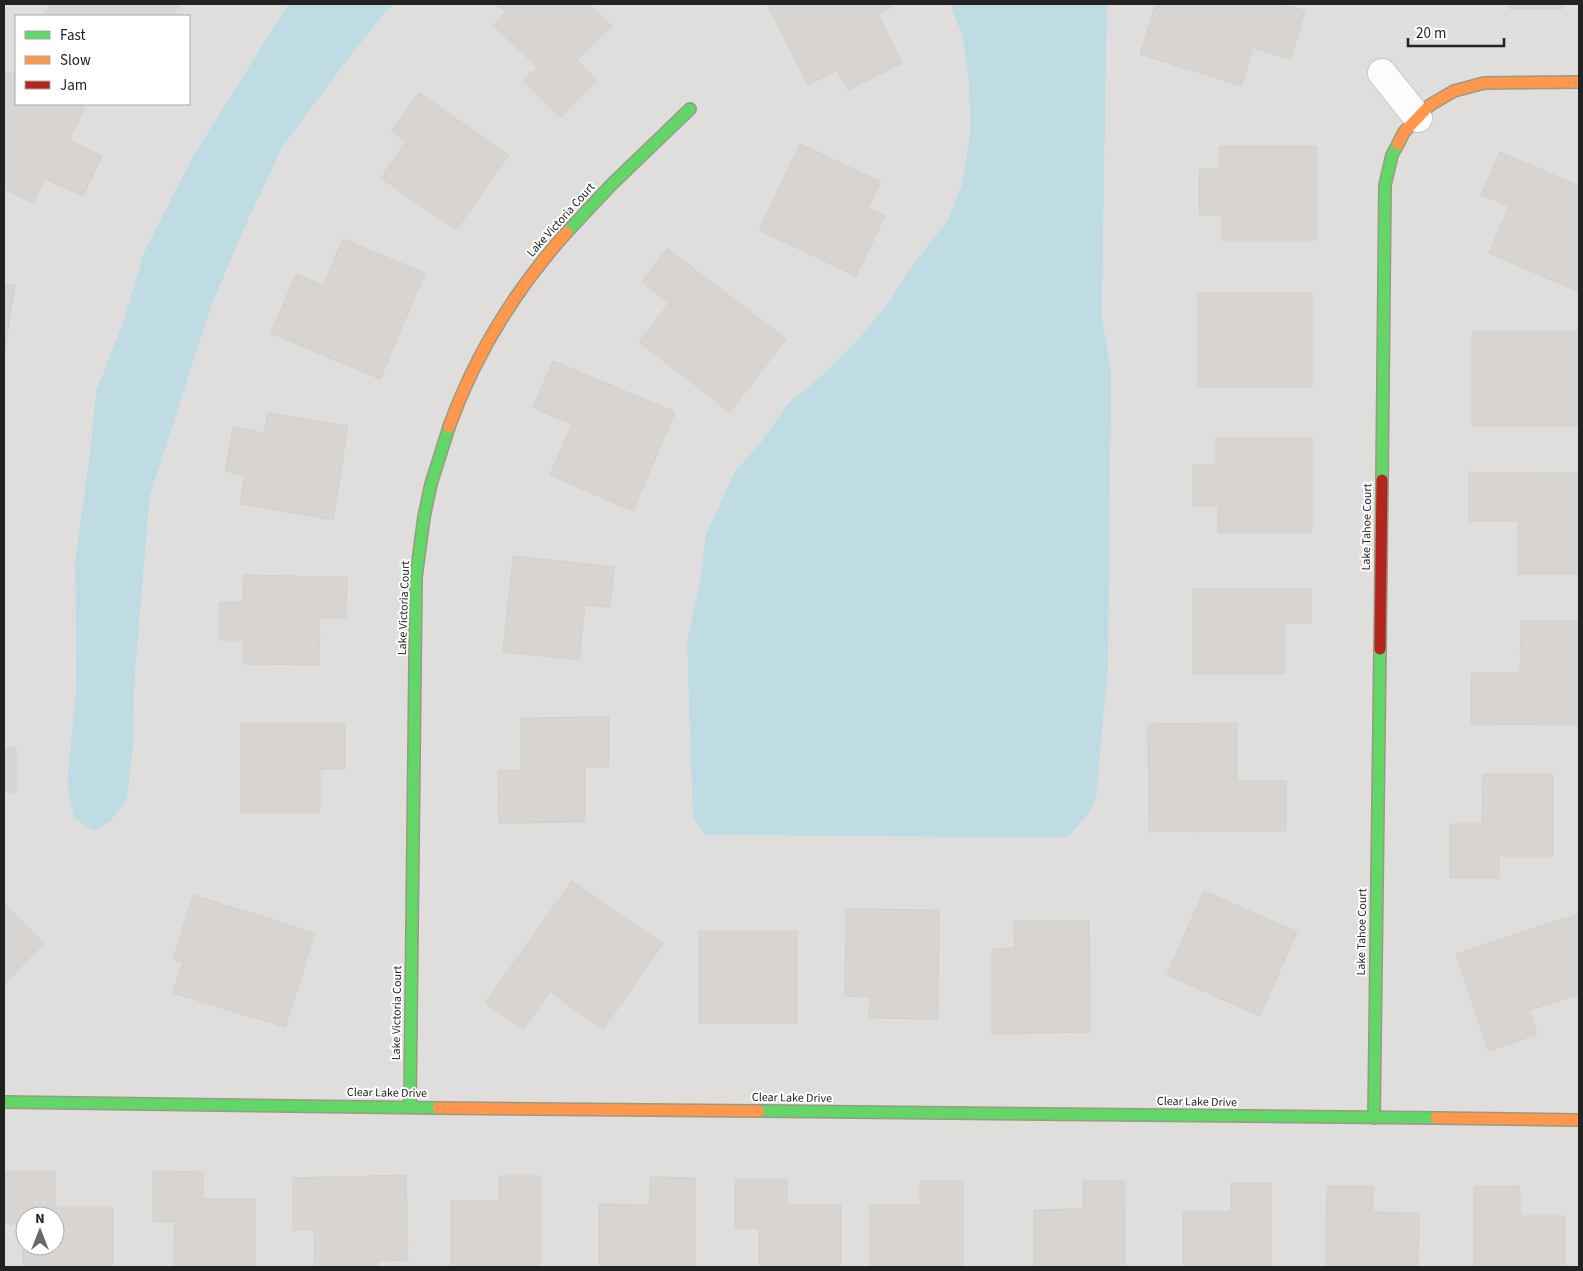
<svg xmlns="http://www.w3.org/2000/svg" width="1583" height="1271" font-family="'Source Sans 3',sans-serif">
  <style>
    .residential { fill: #dfdedc; fill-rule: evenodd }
    .water { fill: #bfdbe3 }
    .building { fill: #d7d4d2; stroke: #d3d0cc; fill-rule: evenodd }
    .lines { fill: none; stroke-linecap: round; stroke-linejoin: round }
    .street-casing { stroke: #c9c8c7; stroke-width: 30 }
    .fast-casing { stroke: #999a82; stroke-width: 14 }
    .slow-casing { stroke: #999a82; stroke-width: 14 }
    .jam-casing { stroke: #999a82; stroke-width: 14 }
    .street { stroke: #fdfcfc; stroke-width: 28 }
    .fast { stroke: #63d668; stroke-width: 11 }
    .slow { stroke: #ff974d; stroke-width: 11 }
    .jam { stroke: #b3261e; stroke-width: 11 }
    .labels { text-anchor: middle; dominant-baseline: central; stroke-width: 4; stroke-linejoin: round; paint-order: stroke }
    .street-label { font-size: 12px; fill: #222; stroke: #fff }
  </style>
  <rect width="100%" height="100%" fill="#f0eeeb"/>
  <path class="residential" d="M4 4H288L193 156 144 252 122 325 96 391 90 451 75 560 76 689 67 782 75 818 95 831 111 821 133 745 135 675 150 496 211 307 243 231 282 148 341 68 386 11 395 4H950L962 35 969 81 970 131 963 181 948 220 908 271 891 299 860 337 820 377 787 404 762 441 735 471 706 534 700 580 693 818 706 835 1066 838 1089 814 1111 371 1102 315 1107 4H1579V1267H4ZM16 16H189V104H16ZM25 1216H55V1246H25Z"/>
  <g class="water">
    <polygon points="288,4 395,4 386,11 341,68 282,148 243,231 211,307 150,496 135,675 133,745 127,798 111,821 94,831 74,818 67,782 76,689 75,560 90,451 96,391 122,325 144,252 193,156"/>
    <polygon points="950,4 1107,4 1102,315 1111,371 1108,665 1096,798 1089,814 1066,838 706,835 693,818 687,643 700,580 706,534 735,471 762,441 787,404 820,377 860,337 891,299 908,271 948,220 963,181 970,131 969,81 962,35"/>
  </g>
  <g class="building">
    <polygon points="51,4 180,4 172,16 43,16"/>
    <polygon points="496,4 589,4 612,26 577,61 597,80 560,118 523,81 537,67 493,25 505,12"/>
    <polygon points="767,4 891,4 892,7 878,14 902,63 848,90 837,70 808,85"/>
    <polygon points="1156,4 1281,4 1305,11 1290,59 1253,47 1241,86 1140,54"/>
    <rect x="1510" y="4" width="52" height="5"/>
    <polygon points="4,70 16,76 16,104 76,104 85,108 69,140 102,156 83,196 45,179 33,203 4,189"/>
    <polygon points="419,93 509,155 456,230 381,178 406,141 391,131"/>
    <polygon points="800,144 881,182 868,208 885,216 856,276 759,230"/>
    <polygon points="1220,146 1316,146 1316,240 1222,240 1222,215 1199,215 1199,169 1220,169"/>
    <polygon points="1500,152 1579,186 1579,292 1489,253 1509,206 1481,195"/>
    <polygon points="343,239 425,273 380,379 271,333 296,274 323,285"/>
    <polygon points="667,248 786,339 730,412 639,342 669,303 642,282"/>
    <polygon points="4,283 15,285 4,355"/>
    <rect x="1198" y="293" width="114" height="94"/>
    <rect x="1472" y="331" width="107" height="95"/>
    <polygon points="553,361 675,412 633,511 550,475 572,424 533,408"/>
    <polygon points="268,413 348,426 333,520 240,504 245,475 225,471 233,427 264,433"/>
    <polygon points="1216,438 1312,438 1312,533 1218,533 1218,506 1193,506 1193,465 1216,465"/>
    <polygon points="1469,472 1579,473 1579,574 1518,574 1518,521 1469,521"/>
    <polygon points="513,556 614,567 610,607 585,605 579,660 503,652"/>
    <polygon points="244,575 347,577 346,618 320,618 319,665 244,664 244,640 220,640 220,602 243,602"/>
    <polygon points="1193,589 1311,589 1311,623 1284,623 1284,674 1193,674"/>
    <polygon points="1521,621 1579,621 1579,725 1471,724 1471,673 1520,673"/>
    <polygon points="609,717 609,767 585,767 585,822 499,823 498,771 521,770 521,718"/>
    <polygon points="1237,723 1237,781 1286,781 1286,831 1149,832 1148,724"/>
    <polygon points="241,724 345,724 345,769 320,769 320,813 241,813"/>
    <rect x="4" y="748" width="12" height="44"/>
    <polygon points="1483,774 1553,774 1553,856 1499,856 1499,878 1450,878 1450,824 1482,824"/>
    <polygon points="572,881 663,944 603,1029 550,992 523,1029 485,1003"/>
    <polygon points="1204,891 1297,932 1260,1016 1167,975"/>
    <polygon points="193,895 315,933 285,1027 173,993 183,963 173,960"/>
    <polygon points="4,903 44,943 4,984"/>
    <polygon points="846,909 939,910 938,1019 869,1018 870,997 845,996"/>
    <polygon points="1579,914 1579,994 1529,1010 1537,1034 1488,1051 1456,954"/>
    <polygon points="1014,921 1089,921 1090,1032 992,1034 992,949 1015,948"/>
    <rect x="699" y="931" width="98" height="92"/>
    <path d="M4 1171H55V1208H113V1267H23V1224H4ZM25 1216H55V1246H25Z"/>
    <polygon points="153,1171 203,1172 203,1199 255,1199 255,1267 174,1267 175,1222 153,1222"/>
    <polygon points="406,1175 408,1260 378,1261 378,1267 315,1267 314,1229 293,1230 293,1178"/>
    <polygon points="499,1176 540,1176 540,1267 451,1267 451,1201 499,1201"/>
    <polygon points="650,1177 695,1178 695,1267 599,1267 599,1204 650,1205"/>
    <polygon points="735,1179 787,1179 787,1205 841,1205 841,1267 759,1267 759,1228 735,1228"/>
    <polygon points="920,1181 963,1181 963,1267 870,1267 870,1205 920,1205"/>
    <polygon points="1083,1181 1124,1181 1125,1267 1034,1267 1034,1210 1083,1209"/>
    <polygon points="1231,1183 1271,1183 1271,1267 1183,1267 1183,1212 1231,1212"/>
    <polygon points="1327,1186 1373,1186 1373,1212 1419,1213 1418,1267 1326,1267"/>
    <polygon points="1520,1186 1520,1216 1565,1216 1565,1267 1474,1267 1474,1187"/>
  </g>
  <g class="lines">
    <g class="street-casing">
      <polyline id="street" points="1382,73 1418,118"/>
    </g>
    <g class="fast-casing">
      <g id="fast">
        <polyline points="567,232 611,185 690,109"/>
        <polyline points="1382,480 1385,185 1392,155 1398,144"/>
        <polyline points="4,1102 438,1108"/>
        <polyline points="410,1107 416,577 424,517 431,484 449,427"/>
        <polyline points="759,1111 1436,1118"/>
        <polyline points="1374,1118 1380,649"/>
      </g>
    </g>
    <g class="slow-casing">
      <g id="slow">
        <polyline points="1398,144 1404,132 1430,105 1454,91 1484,83 1579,82"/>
        <path d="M449 427C475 355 516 289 567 232"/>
        <polyline points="438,1108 759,1111"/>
        <polyline points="1436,1118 1579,1120"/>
      </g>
    </g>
    <g class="jam-casing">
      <polyline id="jam" points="1380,649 1382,480"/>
    </g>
    <use href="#street" class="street"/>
    <use href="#fast" class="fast"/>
    <use href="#slow" class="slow"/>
    <use href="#jam" class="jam"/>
  </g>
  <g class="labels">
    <g class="street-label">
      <text transform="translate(561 220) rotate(-48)">Lake Victoria Court</text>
      <text transform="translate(1367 527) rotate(-89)">Lake Tahoe Court</text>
      <text transform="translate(404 608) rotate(-88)">Lake Victoria Court</text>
      <text transform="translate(1362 932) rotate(-89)">Lake Tahoe Court</text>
      <text transform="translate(397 1013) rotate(-89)">Lake Victoria Court</text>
      <text transform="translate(387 1093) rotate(1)">Clear Lake Drive</text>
      <text transform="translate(792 1098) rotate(1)">Clear Lake Drive</text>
      <text transform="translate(1197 1102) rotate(1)">Clear Lake Drive</text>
    </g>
  </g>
  <rect width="1583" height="1271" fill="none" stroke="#222222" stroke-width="10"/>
  <rect x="15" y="15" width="175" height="90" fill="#ffffff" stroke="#a7a7a7"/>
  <rect x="25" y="31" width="25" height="8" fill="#63d668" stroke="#a7a7a7"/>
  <text x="60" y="40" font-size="15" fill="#222222">Fast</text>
  <rect x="25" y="56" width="25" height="8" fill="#ff974d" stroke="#a7a7a7"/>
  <text x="60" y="65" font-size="15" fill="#222222">Slow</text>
  <rect x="25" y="81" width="25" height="8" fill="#b3261e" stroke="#a7a7a7"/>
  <text x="60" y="90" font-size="15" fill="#222222">Jam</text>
  <g transform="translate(40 1231)"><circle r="24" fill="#ffffff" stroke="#a7a7a7"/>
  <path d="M0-4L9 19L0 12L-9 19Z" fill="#6a6968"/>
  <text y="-8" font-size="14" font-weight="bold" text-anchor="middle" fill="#222222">N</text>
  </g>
  <path d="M1408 38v8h96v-8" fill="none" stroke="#222222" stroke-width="2.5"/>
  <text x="1416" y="38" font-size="15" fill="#222222" stroke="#ffffff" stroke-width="4" paint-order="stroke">20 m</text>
</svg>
